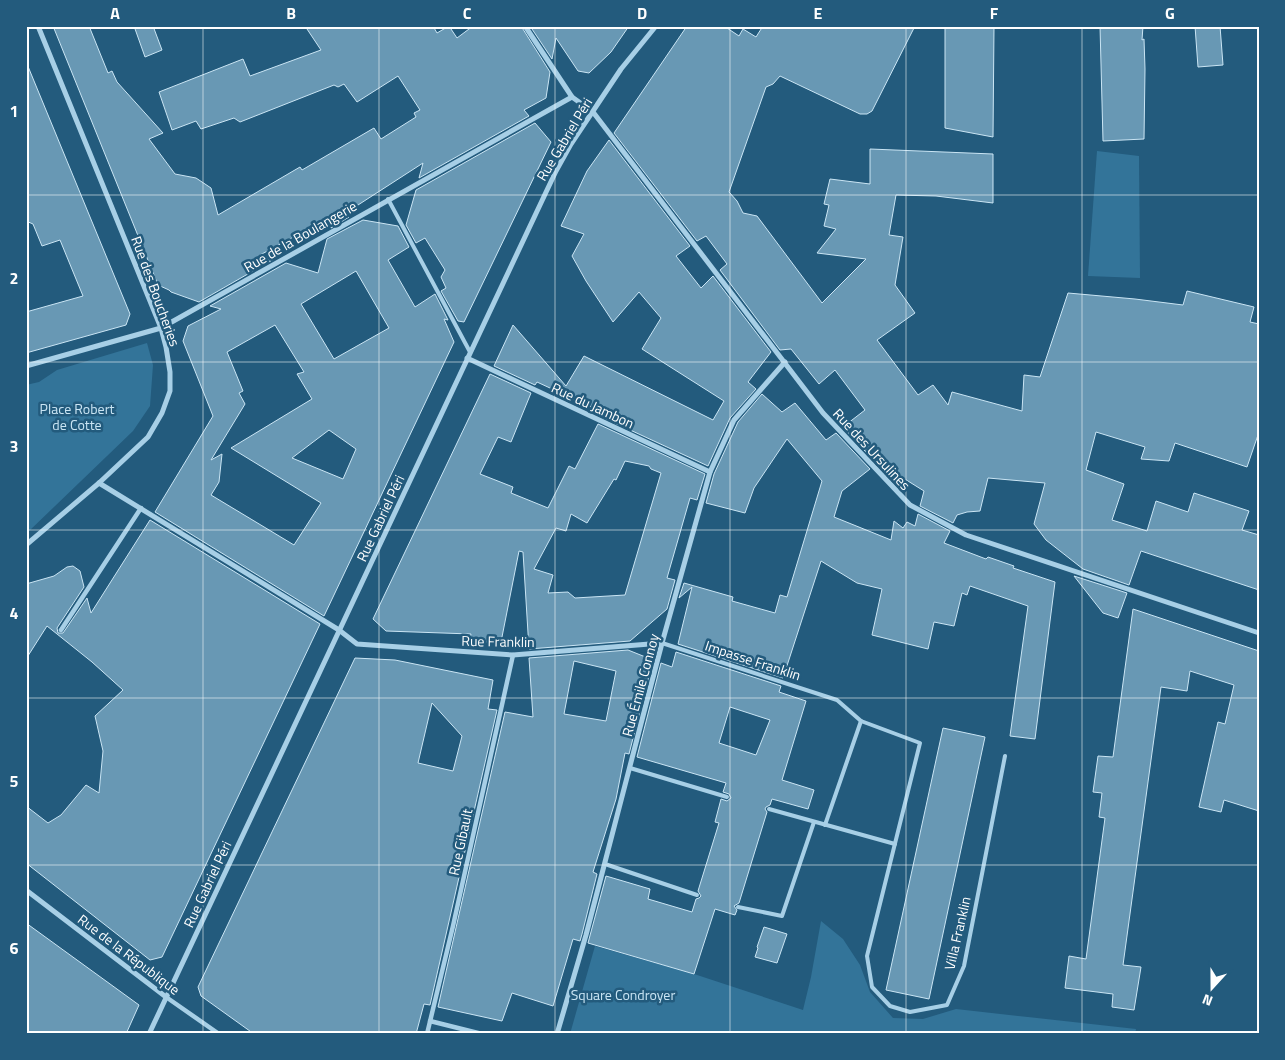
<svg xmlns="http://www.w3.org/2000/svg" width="1285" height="1060" font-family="'Titillium Web',sans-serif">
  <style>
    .green { fill: #337499 }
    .building { fill: #6898b4; stroke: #cae5f4; fill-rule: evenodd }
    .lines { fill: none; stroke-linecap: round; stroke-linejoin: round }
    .service { stroke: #a7cfe6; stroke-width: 4 }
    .pedestrian { stroke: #a7cfe6; stroke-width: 4.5 }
    .minor { stroke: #a7cfe6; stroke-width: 5 }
    .grid { fill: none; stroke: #fff; stroke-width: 1; stroke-opacity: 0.55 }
    .labels { text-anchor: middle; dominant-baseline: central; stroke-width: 5; stroke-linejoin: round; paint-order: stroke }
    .street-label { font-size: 14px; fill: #fff; stroke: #235b7d }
    .park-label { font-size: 14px; fill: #cae5f4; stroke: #235b7d }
    .neatline { fill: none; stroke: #fff; stroke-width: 2 }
    .grid-label { font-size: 16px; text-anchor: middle; font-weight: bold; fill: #fff }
  </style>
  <rect width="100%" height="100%" fill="#235b7d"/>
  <g class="green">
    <polygon points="1097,151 1139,156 1140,278 1088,276"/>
    <polygon points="147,343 153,365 150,406 133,431 28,532 26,530 26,385 39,382 57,370"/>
    <polygon points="821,921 843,939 860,965 870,992 893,1018 923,1019 956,1009 1136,1029 1135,1034 570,1034 595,946 694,974 803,1010 811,977"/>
  </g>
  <g class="building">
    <polygon points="53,26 89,26 108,73 112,71 117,82 163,133 149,139 175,174 196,178 211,188 218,215 300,167 302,170 374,128 381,139 416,117 414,113 420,110 398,76 357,102 344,84 338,87 334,85 240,122 234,118 201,129 196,121 172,130 159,92 243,59 250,76 321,50 305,26 433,26 437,33 449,26 457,38 473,26 521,26 550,72 546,98 524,110 529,116 419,178 423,163 341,216 349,217 331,228 334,215 260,255 274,259 199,302 171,292 169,290 158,285"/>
    <polygon points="134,26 153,26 162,50 145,57"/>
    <polygon points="530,26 629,26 611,52 589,73 578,71 556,38 552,59"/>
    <polygon points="687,26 724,26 739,36 743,29 756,37 763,26 915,26 872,111 867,114 860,114 780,76 773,84 766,87 729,192 737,201 743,213 757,216 822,303 866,259 817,253 836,229 824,226 829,205 824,204 830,179 870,184 870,149 993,154 993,203 936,196 896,195 889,235 903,237 895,285 915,313 877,340 918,395 933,385 948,405 952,392 1022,411 1024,375 1040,377 1068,293 1135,299 1183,305 1187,291 1254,307 1250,322 1259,324 1259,432 1247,467 1175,443 1169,461 1141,459 1145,447 1096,432 1086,470 1124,484 1112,520 1147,531 1156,501 1188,512 1194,493 1249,511 1242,530 1259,535 1259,590 1141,551 1129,585 1083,569 1046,540 1034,524 1045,483 988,478 980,511 967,512 957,515 953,523 920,506 924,491 879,463 877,464 843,427 865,410 835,370 819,384 791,349 780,350 720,270 727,264 706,236 697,241 614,133"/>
    <polygon points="945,26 994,26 993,137 945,128"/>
    <polygon points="1100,26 1143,26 1142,40 1144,39 1145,69 1144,139 1103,141"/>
    <polygon points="1195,26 1220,26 1223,65 1198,67"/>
    <polygon points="27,64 130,314 126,325 26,353 26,312 83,296 60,240 42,246 33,224 26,221"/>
    <polygon points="535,123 551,142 464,322 458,321 441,291 446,288 441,277 445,270 425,238 416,243 406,225 416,190"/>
    <polygon points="609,140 690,246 676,256 701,288 713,276 771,352 748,382 756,389 730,418 708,466 602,417 604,413 537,382 535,385 494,366 513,325 566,386 584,356 713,420 724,401 642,349 661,318 639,292 613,322 586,281 572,256 584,234 561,226 587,171"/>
    <path d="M363 220 398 226 409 247 388 260 415 307 435 294 448 320 444 319 454 342 324 616 155 512 213 416 183 341 188 326 221 309 210 306 286 263 318 273 327 239ZM356 271 389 328 334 359 301 304ZM275 325 304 372 297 374 312 399 231 448 321 503 294 545 211 495 219 482 222 454 211 460 245 404 239 393 243 391 227 352ZM329 430 356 449 343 479 292 458Z"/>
    <path d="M490 374 531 393 511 442 498 437 480 474 513 487 511 493 548 508 569 466 575 469 598 424 705 474 697 500 690 498 667 578 675 580 667 609 630 641 529 649 523 552 519 551 501 642H469L471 634 386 631 373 619ZM625 461 649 466 651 469 661 473 625 595 575 598 568 592 548 593 553 575 534 569 556 528 566 531 571 514 587 523 614 479 616 480Z"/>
    <polygon points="762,394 782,412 795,403 826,440 836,433 870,469 842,491 834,517 891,540 894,521 903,528 907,522 915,526 918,514 950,531 944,543 986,559 988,557 1014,566 1013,568 1055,582 1035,739 1010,736 1028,606 970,586 967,595 962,593 954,626 934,622 928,649 872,635 882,589 857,583 821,561 783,678 678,644 692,587 679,598 684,583 733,597 732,601 775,613 780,595 787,597 822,481 787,439 754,488 745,513 706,503 714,474 738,422"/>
    <polygon points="150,520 320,624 162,957 150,960 26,863 26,806 48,823 61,815 86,785 99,793 103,751 95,716 123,690 92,662 47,626 26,659 26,584 54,576 67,567 73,566 80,571 84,587 57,628 58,633 63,633 87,598 91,613"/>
    <polygon points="1074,576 1127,593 1118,618 1103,613"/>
    <polygon points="1133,609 1259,651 1259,811 1224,800 1221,812 1199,807 1218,722 1225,724 1234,685 1190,671 1187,691 1161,687 1123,965 1141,967 1134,1010 1112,1007 1113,994 1065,988 1069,956 1086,959 1105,818 1099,817 1102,793 1093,792 1098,756 1113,757"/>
    <path d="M628 650 653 660 629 754 625 753 616 799 593 872 597 874 582 934 580 941 573 939 553 1006 512 993 502 1021 438 1007 505 712 533 717 529 658ZM574 661 616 671 606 721 564 714Z"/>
    <path d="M676 652 781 686 779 692 806 701 782 780 814 790 808 809 772 799 770 805 766 807 765 809 767 812 739 903 734 906 737 910 735 915 715 909 694 974 588 943 606 876 650 889 648 899 692 912 696 899 699 898 701 896 698 891 719 823 715 822 721 799 727 801 731 798 729 794 723 792 726 783 637 757 661 663 672 667ZM730 707 770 720 756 755 719 743Z"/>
    <path d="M355 658 395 660 493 680 488 709 497 710 430 1005 424 1004 416 1034H254L201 996 198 987ZM432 703 462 736 453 771 418 763Z"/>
    <polygon points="943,728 985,737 929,999 886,990"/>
    <polygon points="26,923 139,1005 126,1034 26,1034"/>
    <polygon points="764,927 787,934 777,963 755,957 758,948 757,947"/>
  </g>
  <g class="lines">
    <g class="service">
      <polyline points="388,199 470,352"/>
      <polyline points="662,643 837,700 861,721 920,743 867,956 872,987 890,1006 910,1012 947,1005 964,966 1005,756"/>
      <polyline points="630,768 727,797"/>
      <polyline points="769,809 895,844"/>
      <polyline points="825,825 861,721"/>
      <polyline points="605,864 697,895"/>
      <polyline points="738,907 782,916 814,822"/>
    </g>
    <g class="pedestrian">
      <polyline points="61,630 141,508"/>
      <polyline points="166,997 219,1034"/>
      <polyline points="430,1021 482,1034"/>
      <polyline points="427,1034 453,926 513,655"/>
    </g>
    <g class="minor">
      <polyline points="525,26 572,97 593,112 823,413 910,505 966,535 1259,633"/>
      <polyline points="467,358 710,472"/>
      <polyline points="26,366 161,328 572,97"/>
      <polyline points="99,483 339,630 357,644 513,655 662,643"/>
      <polyline points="26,545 99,483 148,437 162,413 170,391 170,372 166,347 161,328 38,26"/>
      <polyline points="26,890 166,997"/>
      <polyline points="149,1034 556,171 571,144 621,69 656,26"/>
      <polyline points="557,1034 586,935 662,643 710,472 734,420 785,362"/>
    </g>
  </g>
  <path class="grid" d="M203 26V1034M379 26V1034M555 26V1034M730 26V1034M906 26V1034M1082 26V1034M26 195H1259M26 362H1259M26 530H1259M26 698H1259M26 865H1259"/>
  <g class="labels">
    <g class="street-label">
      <text transform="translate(564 139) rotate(-59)">Rue Gabriel Péri</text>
      <text transform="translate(300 236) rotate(-30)">Rue de la Boulangerie</text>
      <text transform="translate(156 291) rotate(70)">Rue des Boucheries</text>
      <text transform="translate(593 405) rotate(25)">Rue du Jambon</text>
      <text transform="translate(872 449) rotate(47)">Rue des Ursulines</text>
      <text transform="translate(380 518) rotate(-65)">Rue Gabriel Péri</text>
      <text transform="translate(498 641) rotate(1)">Rue Franklin</text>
      <text transform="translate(753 660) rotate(18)">Impasse Franklin</text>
      <text transform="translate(640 685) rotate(-75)">Rue Émile Connoy</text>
      <text transform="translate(460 842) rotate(-78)">Rue Gibault</text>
      <text transform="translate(207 884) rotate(-65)">Rue Gabriel Péri</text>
      <text transform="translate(957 933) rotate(-77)">Villa Franklin</text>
      <text transform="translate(129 954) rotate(37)">Rue de la République</text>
    </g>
    <g class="park-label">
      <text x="77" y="408">Place Robert<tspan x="77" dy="16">de Cotte</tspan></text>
      <text x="623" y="994">Square Condroyer</text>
    </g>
  </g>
  <rect width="1285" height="1060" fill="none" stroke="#235b7d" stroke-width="55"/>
  <g transform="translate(1212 988) rotate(201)" stroke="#235b7d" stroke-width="4" paint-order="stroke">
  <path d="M0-4L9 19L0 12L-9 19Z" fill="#ffffff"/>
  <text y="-8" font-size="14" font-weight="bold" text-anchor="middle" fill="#ffffff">N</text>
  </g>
  <rect x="28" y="28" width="1230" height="1004" class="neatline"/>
  <g class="grid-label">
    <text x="115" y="19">A</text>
    <text x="291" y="19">B</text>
    <text x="467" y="19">C</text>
    <text x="642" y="19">D</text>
    <text x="818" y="19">E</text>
    <text x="994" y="19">F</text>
    <text x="1170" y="19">G</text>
    <text x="14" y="117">1</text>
    <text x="14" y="284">2</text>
    <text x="14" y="452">3</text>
    <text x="14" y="619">4</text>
    <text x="14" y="787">5</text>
    <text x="14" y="954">6</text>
  </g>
</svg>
